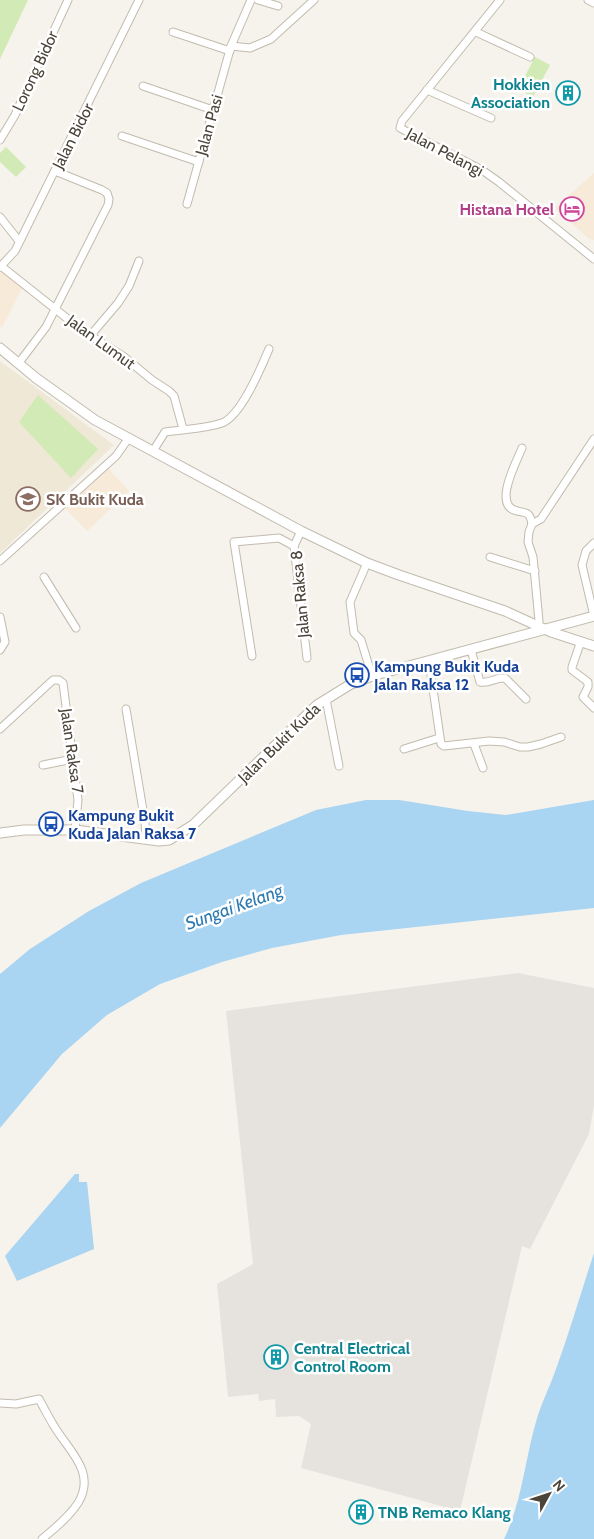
<svg xmlns="http://www.w3.org/2000/svg" width="594" height="1539" font-family="Cabin,sans-serif">
  <style>
    .commercial { fill: #f7ead8 }
    .industrial { fill: #e6e2dd }
    .education { fill: #efe8d6 }
    .green { fill: #d2eab5 }
    .water { fill: #a9d4f2 }
    .lines { fill: none; stroke-linecap: round; stroke-linejoin: round }
    .minor-casing { stroke: #c2bbae; stroke-width: 9 }
    .tertiary-casing { stroke: #c2bbae; stroke-width: 11 }
    .minor { stroke: #fff; stroke-width: 7 }
    .tertiary { stroke: #fff; stroke-width: 9 }
    .labels { text-anchor: middle; dominant-baseline: central; stroke-width: 5; stroke-linejoin: round; paint-order: stroke }
    .street-label { font-size: 16px; fill: #4b4439; stroke: #fff }
    .culture-label { font-size: 16px; font-weight: bold; fill: #0d838f; stroke: #fff; text-anchor: start }
    .hotel-label { font-size: 16px; font-weight: bold; fill: #b23c85; stroke: #fff; text-anchor: end }
    .education-label { font-size: 16px; font-weight: bold; fill: #785e54; stroke: #fff; text-anchor: start }
    .transit-label { font-size: 16px; font-weight: bold; fill: #164399; stroke: #fff; text-anchor: start }
    .water-label { font-size: 18px; font-style: italic; fill: #2e7ab2; stroke: #fff }
  </style>
  <rect width="100%" height="100%" fill="#f6f3ec"/>
  <g class="commercial">
    <polygon points="594,173 594,240 589,239 555,208"/>
    <polygon points="0,267 23,286 2,328 0,326"/>
    <polygon points="107,467 129,491 87,531 64,507"/>
  </g>
  <polygon class="industrial" points="518,973 594,988 594,1105 589,1134 530,1249 522,1246 460,1511 301,1468 311,1424 299,1416 276,1417 275,1399 259,1401 258,1394 228,1397 217,1284 253,1264 226,1011"/>
  <polygon class="education" points="0,361 114,445 0,553"/>
  <g class="green">
    <polygon points="0,0 28,0 0,59"/>
    <polygon points="535,57 550,65 533,97 518,89"/>
    <polygon points="6,147 26,167 16,177 0,162 0,153"/>
    <polygon points="38,395 98,449 71,478 19,422"/>
  </g>
  <g class="water">
    <polygon points="366,800 399,800 468,811 506,815 594,800 594,908 341,935 272,948 222,962 160,984 107,1015 62,1054 0,1128 0,974 30,949 89,911 141,883 316,810"/>
    <polygon points="75,1174 79,1174 79,1182 87,1182 94,1249 17,1281 5,1256"/>
    <path d="M594 1253V1539H504C523 1500 525 1456 538 1415 543 1399 551 1384 556 1369 570 1331 581 1292 594 1253Z"/>
  </g>
  <g class="lines">
    <g class="minor-casing">
      <g id="minor">
        <polyline points="258,0 278,6"/>
        <polyline points="500,0 402,121 400,128 482,170 499,182 594,259"/>
        <polyline points="588,0 594,3"/>
        <polyline points="173,32 230,51"/>
        <polyline points="476,32 530,57"/>
        <polyline points="231,46 250,48 271,39 314,0"/>
        <polyline points="143,86 213,110"/>
        <polyline points="427,90 491,118"/>
        <polyline points="122,136 199,162"/>
        <polyline points="0,140 15,115 68,0"/>
        <polyline points="187,204 231,46 251,0"/>
        <polyline points="0,217 19,241"/>
        <polyline points="1,266 83,331 123,356 152,380 169,391 174,396 183,429"/>
        <polyline points="0,267 15,251 139,0"/>
        <polyline points="90,336 118,303 129,286 139,261"/>
        <polyline points="18,364 46,327 108,205 109,199 107,193 102,190 55,171"/>
        <path d="M522 448C517 461 492 506 517 511 527 513 530 512 532 524"/>
        <path d="M153 451 165 432C184 429 205 429 222 423 241 416 261 368 269 349"/>
        <polyline points="301,531 294,546 307,658"/>
        <polyline points="490,557 535,571"/>
        <polyline points="0,561 116,456 128,439"/>
        <polyline points="367,563 350,602 354,633 361,640 372,676"/>
        <polyline points="44,577 76,628"/>
        <polyline points="594,616 582,565 586,551 594,543"/>
        <polyline points="0,617 5,642 0,650"/>
        <polyline points="539,621 533,557 528,542 529,532 532,524 541,519 594,439"/>
        <polyline points="581,641 572,667 572,670 588,682 588,687 583,697 594,708"/>
        <path d="M471 650 480 682C489 684 496 677 505 678L526 699"/>
        <polyline points="252,656 234,542 279,538 294,546"/>
        <polyline points="429,661 441,744 444,746 489,741 504,742 520,747 528,747 541,744 561,737"/>
        <polyline points="326,699 339,766"/>
        <polyline points="126,709 145,822 146,839"/>
        <polyline points="0,729 53,680 59,680 63,683 78,800 75,830"/>
        <polyline points="474,744 483,768"/>
        <polyline points="404,749 439,738"/>
        <polyline points="43,765 73,759"/>
        <path d="M0 1403 16 1404 39 1399C44 1408 49 1418 54 1426 68 1450 97 1472 78 1503 69 1517 54 1529 42 1539"/>
      </g>
    </g>
    <g class="tertiary-casing">
      <g id="tertiary">
        <polyline points="0,348 36,378 95,420 301,531 367,563 399,575 505,611 551,632 594,646"/>
        <polyline points="0,833 24,830 75,830 159,841 169,840 193,825 317,705 351,684 372,676 594,616"/>
      </g>
    </g>
    <use href="#minor" class="minor"/>
    <use href="#tertiary" class="tertiary"/>
  </g>
  <defs>
    <g id="building-ring" transform="scale(1.25)"><circle r="9.5" fill="#fff" stroke="#0f9aa8" stroke-width="1.5"/><path d="M-4-6H4V6H1V3H-1V6H-4ZM-2.5-4.3h1.7v1.8h-1.7ZM.8-4.3h1.7v1.8H.8ZM-2.5-1h1.7V.8h-1.7ZM.8-1h1.7V.8H.8Z" fill="#0f9aa8"/></g>
    <g id="hotel-ring" transform="scale(1.25)"><circle r="9.5" fill="#fff" stroke="#d1479c" stroke-width="1.5"/><path d="M-6-4.5h1.5V1H6V5H4.5V3h-9V5H-6ZM-4 0a1.8 1.8 0 1 1 3.6 0ZM.5 0V-2.5h3Q6-2.5 6 0Z" fill="#d1479c"/></g>
    <g id="school-ring" transform="scale(1.25)"><circle r="9.5" fill="#fff" stroke="#8d6e63" stroke-width="1.5"/><path d="M0-5L7-2L0 1L-7-2ZM-4 1L0 2.5L4 1V4Q0 6-4 4Z" fill="#8d6e63"/></g>
    <g id="bus-ring" transform="scale(1.25)"><circle r="9.5" fill="#fff" stroke="#1a4fb4" stroke-width="1.5"/><path d="M-5-6H5V4H4V6H2V4H-2V6H-4V4H-5ZM-3.5-4V0h7V-4ZM-3.5 1.2v1.5H-2V1.2ZM2 1.2v1.5H3.5V1.2Z" fill="#1a4fb4"/></g>
  </defs>
  <g fill-rule="evenodd">
    <use href="#building-ring" x="568" y="93"/>
    <use href="#hotel-ring" x="572" y="209"/>
    <use href="#school-ring" x="28" y="499"/>
    <use href="#bus-ring" x="357" y="675"/>
    <use href="#bus-ring" x="51" y="824"/>
    <use href="#building-ring" x="276" y="1357"/>
    <use href="#building-ring" x="361" y="1512"/>
  </g>
  <g class="labels">
    <g class="street-label">
      <text transform="translate(35 71) rotate(-65)">Lorong Bidor</text>
      <text transform="translate(209 125) rotate(-74)">Jalan Pasi</text>
      <text transform="translate(73 136) rotate(-63)">Jalan Bidor</text>
      <text transform="translate(445 152) rotate(28)">Jalan Pelangi</text>
      <text transform="translate(101 342) rotate(36)">Jalan Lumut</text>
      <text transform="translate(300 594) rotate(-95)">Jalan Raksa 8</text>
      <text transform="translate(279 743) rotate(-44)">Jalan Bukit Kuda</text>
      <text transform="translate(72 751) rotate(82)">Jalan Raksa 7</text>
    </g>
    <g class="culture-label">
      <text x="550" y="84" text-anchor="end">Hokkien<tspan x="550" dy="18">Association</tspan></text>
      <text x="294" y="1348">Central Electrical<tspan x="294" dy="18">Control Room</tspan></text>
      <text x="378" y="1512">TNB Remaco Klang</text>
    </g>
    <g class="hotel-label">
      <text x="554" y="209">Histana Hotel</text>
    </g>
    <g class="education-label">
      <text x="46" y="499">SK Bukit Kuda</text>
    </g>
    <g class="transit-label">
      <text x="374" y="666">Kampung Bukit Kuda<tspan x="374" dy="18">Jalan Raksa 12</tspan></text>
      <text x="68" y="815">Kampung Bukit<tspan x="68" dy="18">Kuda Jalan Raksa 7</tspan></text>
    </g>
    <g class="water-label">
      <text transform="translate(234 907) rotate(-20)">Sungai Kelang</text>
    </g>
  </g>
  <g transform="translate(549 1494) rotate(50)" stroke="#ffffff" stroke-width="4" paint-order="stroke">
  <path d="M0-4L9 19L0 12L-9 19Z" fill="#4b4439"/>
  <text y="-8" font-size="14" font-weight="bold" text-anchor="middle" fill="#4b4439">N</text>
  </g>
</svg>
